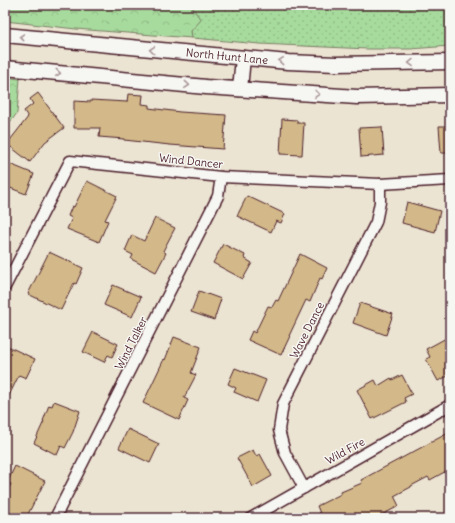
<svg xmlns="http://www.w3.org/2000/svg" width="455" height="523" font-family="Delius,sans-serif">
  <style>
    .grass { fill: url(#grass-dots); stroke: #787d64 }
    .forest { fill: url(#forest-crowns); stroke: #787d64 }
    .building { fill: #d3b989; stroke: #4a1f2b }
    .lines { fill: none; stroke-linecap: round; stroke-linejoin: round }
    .street-casing { stroke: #4a1f2b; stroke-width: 13 }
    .secondary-casing { stroke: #4a1f2b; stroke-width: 17 }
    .street { stroke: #f6f6f2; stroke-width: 10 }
    .secondary { stroke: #f6f6f2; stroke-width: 14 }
    .oneway { stroke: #a99598 }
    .labels { text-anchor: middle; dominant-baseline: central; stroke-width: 3; stroke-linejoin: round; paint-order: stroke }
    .street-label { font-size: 11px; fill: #4a1f2b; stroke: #f6f6f2 }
  </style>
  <defs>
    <pattern id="grass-dots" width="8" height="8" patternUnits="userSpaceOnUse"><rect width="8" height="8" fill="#a7db9d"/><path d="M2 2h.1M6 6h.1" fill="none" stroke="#91bc87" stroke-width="1.8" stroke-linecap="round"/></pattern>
    <pattern id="forest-crowns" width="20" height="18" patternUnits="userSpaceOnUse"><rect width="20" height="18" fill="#a7db9d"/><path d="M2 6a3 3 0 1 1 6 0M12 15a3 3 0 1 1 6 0" fill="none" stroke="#91bc87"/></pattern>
  </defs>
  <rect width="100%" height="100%" fill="#ece4d2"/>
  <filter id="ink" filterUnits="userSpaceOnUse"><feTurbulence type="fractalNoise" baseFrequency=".025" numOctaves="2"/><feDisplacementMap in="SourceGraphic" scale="8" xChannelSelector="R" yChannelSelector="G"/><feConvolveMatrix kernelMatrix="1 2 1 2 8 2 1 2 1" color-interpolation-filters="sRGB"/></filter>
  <g filter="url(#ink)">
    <polygon class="grass" points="5,5 450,5 450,46 410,49 368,49 260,44 192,38 191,31"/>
    <g class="forest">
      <polygon points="5,5 52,5 54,6 87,5 113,9 113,5 191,5 194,10 201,20 191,31 192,38 76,29 5,21"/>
      <polygon points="5,77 20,79 17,113 5,130"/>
    </g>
    <g class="building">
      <polygon points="38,93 64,128 45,142 30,162 7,144 28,117 24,111 33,104 30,99"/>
      <polygon points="128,94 143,95 142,104 149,105 149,108 180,112 226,115 223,149 170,145 124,140 124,139 99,137 100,128 74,128 74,101 91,102 91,100 127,102"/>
      <polygon points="282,119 297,120 297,123 304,123 302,155 280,154"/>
      <polygon points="439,126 450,126 450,153 441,153"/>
      <polygon points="382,127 384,155 361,157 359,128"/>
      <polygon points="5,162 34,174 26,194 5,186"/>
      <polygon points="87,181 117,196 105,220 108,221 99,242 67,229 72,218 68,216 72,206 74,207"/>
      <polygon points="247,196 285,214 281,223 276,221 271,232 237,216"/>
      <polygon points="407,202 440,211 435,232 402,223"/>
      <polygon points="155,218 175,228 163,251 166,253 156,272 131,259 133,255 125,251 132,235 144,241"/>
      <polygon points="223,244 245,255 244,258 252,263 243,279 213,263"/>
      <polygon points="49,252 83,268 76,284 74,283 61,310 28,294"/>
      <polygon points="300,254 327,268 322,279 320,278 310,302 306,300 289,336 290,336 281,355 248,340 252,331 255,333 268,306 272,307 276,300 278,301"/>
      <polygon points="113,285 141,297 132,317 104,305"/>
      <polygon points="199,291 221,299 214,320 191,312"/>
      <polygon points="360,303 393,314 386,335 353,323"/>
      <polygon points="93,332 118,344 112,357 108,355 104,362 83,352"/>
      <polygon points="450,336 450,375 438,381 426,359 430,357 426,349"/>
      <polygon points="174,337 201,347 191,373 196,375 184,398 188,400 179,420 143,403 164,359 165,360"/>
      <polygon points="5,345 35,359 26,378 19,375 5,404"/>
      <polygon points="235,368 266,380 257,402 234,392 236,388 228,384"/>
      <polygon points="402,375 412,394 404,398 406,402 372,419 357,390 375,380 378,386 391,378 392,380"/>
      <polygon points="54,401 80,411 73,432 65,448 61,446 57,455 34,443 44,421 43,421 49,405 52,406"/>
      <polygon points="128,429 159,444 150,463 119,448"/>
      <polygon points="450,432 450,469 430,480 428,477 411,486 411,487 394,496 399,506 376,518 322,518 317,506 341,494 341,492 362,483 361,480"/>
      <polygon points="253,450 256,456 260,454 272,476 253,487 237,458"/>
      <polygon points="15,466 45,481 26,518 10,518 5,515 5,495 11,484 7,483"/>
    </g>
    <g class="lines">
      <g class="street-casing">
        <g id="street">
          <polyline points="5,287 70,161 221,177 380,184 450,180"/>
          <polyline points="304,488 285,453 279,430 283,404 376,222 380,202 380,184"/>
          <polyline points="55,518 218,196 221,177"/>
          <polyline points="251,518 450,405"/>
        </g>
      </g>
      <g class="secondary-casing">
        <g id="secondary">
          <path id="s1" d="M5 35 288 62 336 64 450 62"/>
          <polyline points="5,68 206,87 357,97 450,95"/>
          <polyline points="240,89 243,58"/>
        </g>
      </g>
      <use href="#street" class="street"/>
      <use href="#secondary" class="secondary"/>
    </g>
    <defs><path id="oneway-chevron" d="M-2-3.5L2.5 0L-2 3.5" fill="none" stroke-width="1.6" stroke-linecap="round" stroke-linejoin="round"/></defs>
    <g class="oneway">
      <use href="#oneway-chevron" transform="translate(22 37) rotate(-175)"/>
      <use href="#oneway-chevron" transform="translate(152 50) rotate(-175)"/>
      <use href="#oneway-chevron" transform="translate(281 61) rotate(-175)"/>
      <use href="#oneway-chevron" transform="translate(411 63) rotate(179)"/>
      <use href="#oneway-chevron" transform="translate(58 73) rotate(5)"/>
      <use href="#oneway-chevron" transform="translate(187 85) rotate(5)"/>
      <use href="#oneway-chevron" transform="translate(317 94) rotate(4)"/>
    </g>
  </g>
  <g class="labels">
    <g class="street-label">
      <text stroke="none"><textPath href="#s1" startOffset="223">North Hunt Lane</textPath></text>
      <text transform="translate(191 161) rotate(6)">Wind Dancer</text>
      <text transform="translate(307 330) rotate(-63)">Wave Dance</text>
      <text transform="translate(131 343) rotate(-63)">Wind Talker</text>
      <text transform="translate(345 451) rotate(-29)">Wild Fire</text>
    </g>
  </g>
  <rect width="455" height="523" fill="none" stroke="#f6f6f2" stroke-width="20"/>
  <rect x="10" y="10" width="435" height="503" fill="none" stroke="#4a1f2b" stroke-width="1.5" filter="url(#ink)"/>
</svg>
